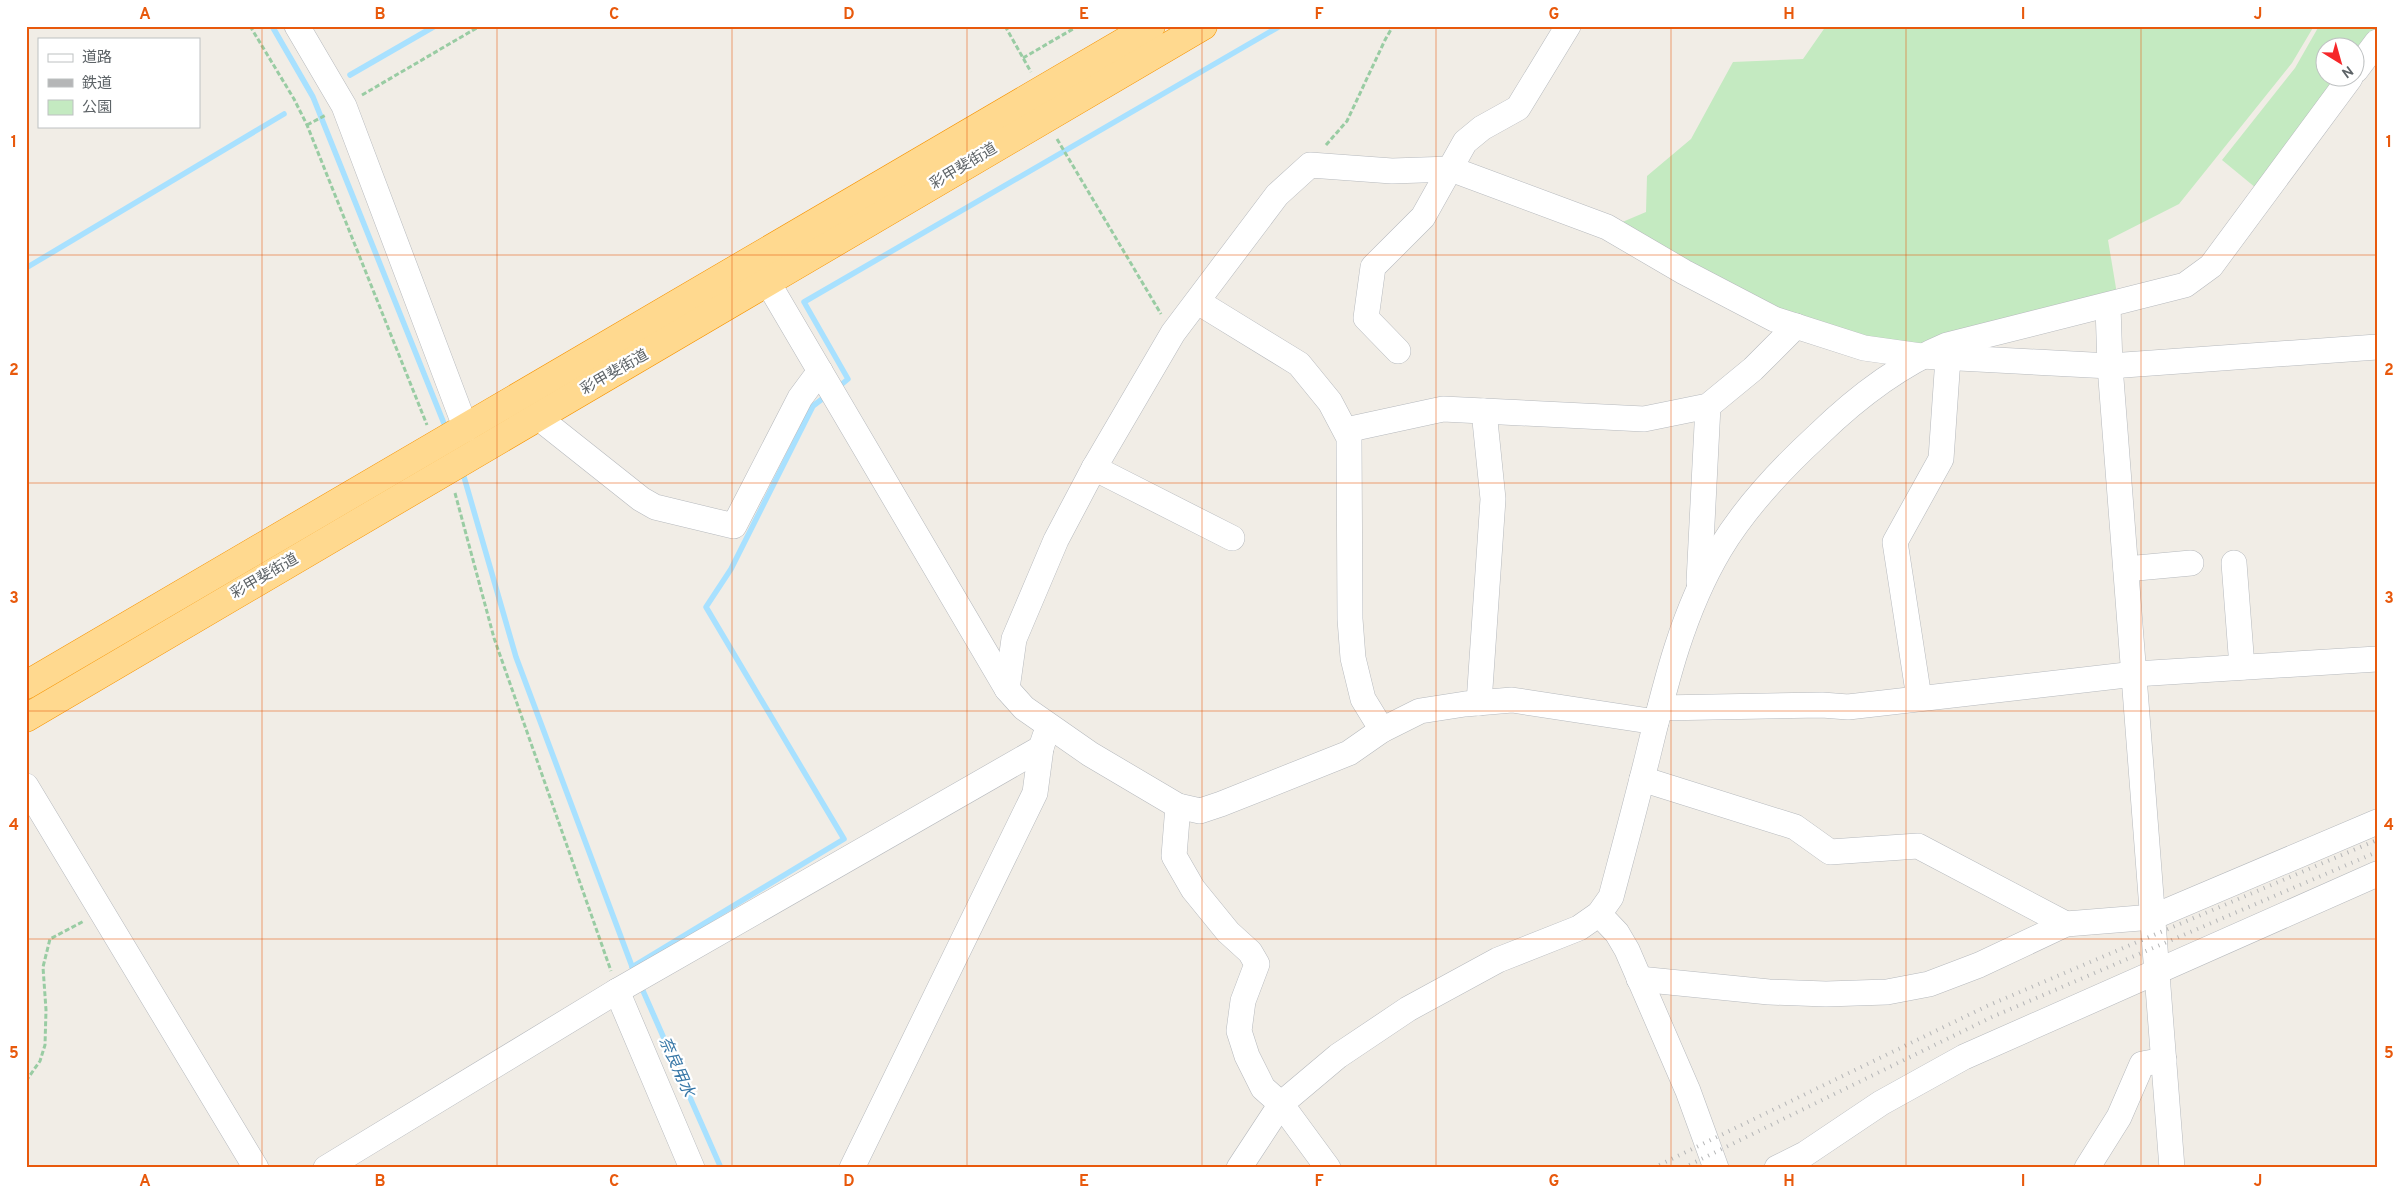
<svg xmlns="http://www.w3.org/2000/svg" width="2403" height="1194" font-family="Overpass,'Noto Sans JP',sans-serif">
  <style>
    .green { fill: #c4eac1 }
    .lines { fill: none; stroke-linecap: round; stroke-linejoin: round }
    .stream { stroke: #a8e1ff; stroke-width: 5.5 }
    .minor-casing { stroke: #b6b9bd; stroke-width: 26 }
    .highway-casing { stroke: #f79400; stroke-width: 29 }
    .path { stroke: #99cca3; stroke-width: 3; stroke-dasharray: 5 2.5; stroke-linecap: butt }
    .minor { stroke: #fff; stroke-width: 25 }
    .highway { stroke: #ffd98f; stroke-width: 28 }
    .rail { stroke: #b5b6b7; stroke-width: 4; stroke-dasharray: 1 6; stroke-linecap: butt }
    .grid { fill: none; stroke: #e8590c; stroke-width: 1; stroke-opacity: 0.55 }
    .labels { text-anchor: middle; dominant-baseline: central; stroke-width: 4.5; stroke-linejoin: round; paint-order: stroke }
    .street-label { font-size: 15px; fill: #5d6367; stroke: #fff }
    .water-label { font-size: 16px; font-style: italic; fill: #3777a7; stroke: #fff }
    .neatline { fill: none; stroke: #e8590c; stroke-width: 2 }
    .grid-label { font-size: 16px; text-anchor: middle; font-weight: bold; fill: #e8590c }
  </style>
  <rect width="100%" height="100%" fill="#f1ede6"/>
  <g class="green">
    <polygon points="1826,26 2314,26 2292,63 2179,204 2108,240 2118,300 1923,353 1774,309 1620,223 1646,212 1647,176 1691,139 1733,62 1803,59"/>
    <polygon points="2319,26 2377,27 2356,59 2356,48 2326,48 2326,78 2342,78 2256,188 2222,160 2295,68"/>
  </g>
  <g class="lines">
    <g class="stream">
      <polyline points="272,26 313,97 447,431"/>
      <polyline points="350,75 435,26"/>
      <polyline points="26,268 284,114"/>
      <polyline points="836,389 848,379 804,302 1280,26"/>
      <polyline points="462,470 516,657 633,969"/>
      <polyline points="632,967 844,839 706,607 731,569 813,406 826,396"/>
      <polyline points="640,984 721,1168"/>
    </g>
    <g class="minor-casing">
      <g id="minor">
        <polyline points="297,26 344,106 466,429"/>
        <polyline points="2356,70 2377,42"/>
        <polyline points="757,264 1007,689 1024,708 1090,754 1178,806 1200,811 1221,804 1349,753 1382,730 1420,711 1465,704 1512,700 1656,722"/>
        <polyline points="1198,302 1299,364 1330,402 1349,438 1350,619 1353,658 1363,699 1382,730"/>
        <polyline points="2108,306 2110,366 2172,1168"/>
        <polyline points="1398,351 1366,318 1373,267 1423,217 1465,142 1482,128 1518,108 1568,26"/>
        <polyline points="539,418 641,499 655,507 734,526 800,398 820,371"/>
        <polyline points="1346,430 1443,409 1644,419 1708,406 1753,369 1796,326"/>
        <polyline points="1094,468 1232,538"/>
        <polyline points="2234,563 2242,667"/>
        <polyline points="2126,569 2191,563"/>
        <polyline points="1699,582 1708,406"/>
        <polyline points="1007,689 1014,639 1056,540 1094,468 1173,333 1277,195 1310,165 1392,171 1451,169 1607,227 1684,272 1774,319 1864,348 1921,356 2110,366 2377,347"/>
        <polyline points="1919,698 1895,542 1941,459 1948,358"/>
        <polyline points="1479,703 1493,499 1484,411"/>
        <polyline points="1660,708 1822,705 1848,707 2135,674 2377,659"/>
        <polyline points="1642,779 1795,827 1830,852 1918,846 2066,924"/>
        <polyline points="26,786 256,1168"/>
        <polyline points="1178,806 1174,856 1193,889 1228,932 1250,952 1257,964 1243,1001 1239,1031 1247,1056 1263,1088 1281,1104 1328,1168"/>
        <polyline points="1599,914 1617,933 1627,950 1688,1091 1716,1168"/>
        <polyline points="1639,979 1769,992 1826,994 1887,992 1929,984 1979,965 2066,924 2153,917 2377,822"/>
        <polyline points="617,991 692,1168"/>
        <polyline points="326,1168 617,991 1041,748"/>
        <polyline points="852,1168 1035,793 1041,748 1045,736"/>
        <path d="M1239 1168 1281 1104 1338 1056 1408 1009 1498 960 1579 928 1599 914 1611 897C1624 848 1637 800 1649 751 1666 681 1683 611 1720 549 1746 506 1781 469 1818 435 1855 399 1899 365 1947 345L2185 285 2211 266 2350 78"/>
        <polyline points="1777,1168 1805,1154 1881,1103 1964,1057 2377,874"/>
        <polyline points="2087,1168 2119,1117 2142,1064 2164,1060"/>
      </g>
    </g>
    <g class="highway-casing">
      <g id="highway">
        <polyline points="26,685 1151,26"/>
        <polyline points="26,718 1203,26"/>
      </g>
    </g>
    <g class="path">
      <polyline points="250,26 294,99 307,125 427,425"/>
      <polyline points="1005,26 1031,72"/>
      <polyline points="1023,58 1078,26"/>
      <polyline points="362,95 480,26"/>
      <polyline points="307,125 326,115"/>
      <polyline points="1057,139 1161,314"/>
      <polyline points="1326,145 1347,121 1385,40 1393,26"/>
      <polyline points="455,493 494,638 611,971"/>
      <polyline points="26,1081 40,1061 45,1045 46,1010 43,967 50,939 84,921"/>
    </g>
    <use href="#minor" class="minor"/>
    <use href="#highway" class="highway"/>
    <g class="rail">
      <polyline points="1653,1168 1987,1006 2377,840"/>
      <polyline points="1683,1168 1992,1017 2377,852"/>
    </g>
  </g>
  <path class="grid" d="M262 26V1168M497 26V1168M732 26V1168M967 26V1168M1202 26V1168M1436 26V1168M1671 26V1168M1906 26V1168M2141 26V1168M26 255H2377M26 483H2377M26 711H2377M26 939H2377"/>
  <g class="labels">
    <g class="street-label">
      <text transform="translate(964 167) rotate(-31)">彩甲斐街道</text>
      <text transform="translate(615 373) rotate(-30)">彩甲斐街道</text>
      <text transform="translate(265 577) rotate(-30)">彩甲斐街道</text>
    </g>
    <g class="water-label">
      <text transform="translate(676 1067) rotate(66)">奈良用水</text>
    </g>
  </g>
  <rect width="2403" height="1194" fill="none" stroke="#ffffff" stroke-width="55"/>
  <rect x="38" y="38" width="162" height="90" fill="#ffffff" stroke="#bec1c2"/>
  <rect x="48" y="54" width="25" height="8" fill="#ffffff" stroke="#bec1c2"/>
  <text x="82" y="62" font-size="15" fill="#5d6367">道路</text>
  <rect x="48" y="79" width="25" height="8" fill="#b5b6b7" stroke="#bec1c2"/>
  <text x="82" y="88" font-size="15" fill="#5d6367">鉄道</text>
  <rect x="48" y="100" width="25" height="15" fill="#c4eac1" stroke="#bec1c2"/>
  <text x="82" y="112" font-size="15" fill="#5d6367">公園</text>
  <g transform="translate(2340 62) rotate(143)"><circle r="24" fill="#ffffff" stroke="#bec1c2"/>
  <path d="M0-4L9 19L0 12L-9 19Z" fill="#f62729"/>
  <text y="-8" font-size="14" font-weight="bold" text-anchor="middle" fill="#5d6367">N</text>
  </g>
  <rect x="28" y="28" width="2348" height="1138" class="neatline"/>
  <g class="grid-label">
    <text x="145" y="19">A</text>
    <text x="380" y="19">B</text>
    <text x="614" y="19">C</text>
    <text x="849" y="19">D</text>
    <text x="1084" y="19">E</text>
    <text x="1319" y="19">F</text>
    <text x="1554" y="19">G</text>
    <text x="1789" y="19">H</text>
    <text x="2023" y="19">I</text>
    <text x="2258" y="19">J</text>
    <text x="14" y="147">1</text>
    <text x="2389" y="147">1</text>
    <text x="14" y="375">2</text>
    <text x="2389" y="375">2</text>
    <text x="14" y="603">3</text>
    <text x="2389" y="603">3</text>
    <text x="14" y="830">4</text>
    <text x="2389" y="830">4</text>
    <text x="14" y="1058">5</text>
    <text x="2389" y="1058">5</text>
    <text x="145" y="1186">A</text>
    <text x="380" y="1186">B</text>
    <text x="614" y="1186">C</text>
    <text x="849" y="1186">D</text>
    <text x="1084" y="1186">E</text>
    <text x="1319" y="1186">F</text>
    <text x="1554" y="1186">G</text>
    <text x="1789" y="1186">H</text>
    <text x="2023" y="1186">I</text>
    <text x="2258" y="1186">J</text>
  </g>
</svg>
